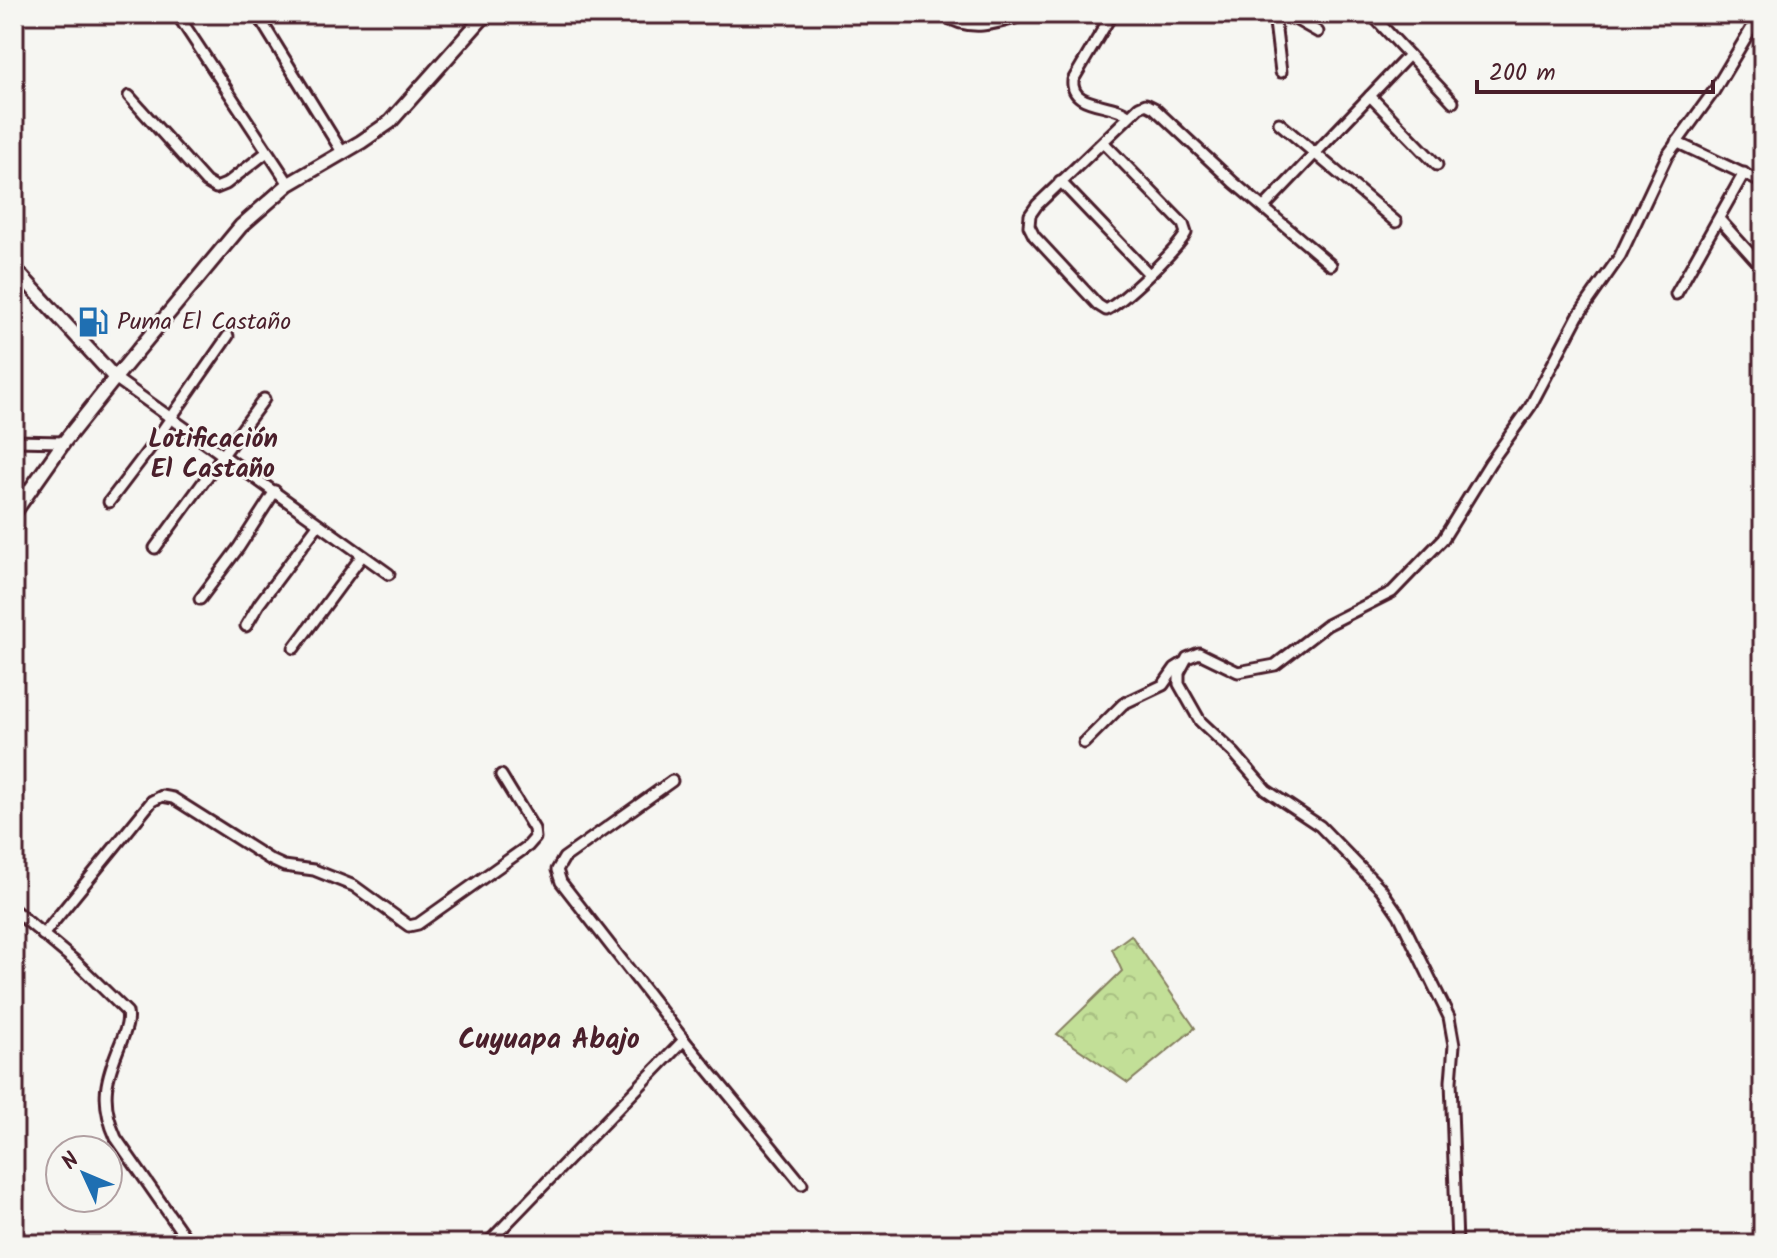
<svg xmlns="http://www.w3.org/2000/svg" width="1777" height="1258" font-family="Kalam,sans-serif">
  <style>
    .forest { fill: url(#forest-crowns); stroke: #867f61; stroke-width: 2 }
    .lines { fill: none; stroke-linecap: round; stroke-linejoin: round }
    .street-casing { stroke: #4a1f2b; stroke-width: 15 }
    .secondary-casing { stroke: #4a1f2b; stroke-width: 18 }
    .street { stroke: #f6f6f2; stroke-width: 9 }
    .secondary { stroke: #f6f6f2; stroke-width: 12 }
    .labels { text-anchor: middle; dominant-baseline: central; stroke-width: 6; stroke-linejoin: round; paint-order: stroke }
    .poi-label { font-size: 24px; fill: #4a1f2b; stroke: #f6f6f2; text-anchor: start }
    .neighbourhood-label { font-size: 26px; font-weight: bold; fill: #4a1f2b; stroke: #f6f6f2 }
    .quarter-label { font-size: 28px; font-weight: bold; fill: #4a1f2b; stroke: #f6f6f2 }
  </style>
  <defs>
    <pattern id="forest-crowns" width="20" height="18" patternUnits="userSpaceOnUse" patternTransform="scale(2)"><rect width="20" height="18" fill="#c2df97"/><path d="M2 6a3 3 0 1 1 6 0M12 15a3 3 0 1 1 6 0" fill="none" stroke="#a8bf82"/></pattern>
  </defs>
  <rect width="100%" height="100%" fill="#f6f6f2"/>
  <filter id="ink" filterUnits="userSpaceOnUse"><feTurbulence type="fractalNoise" baseFrequency=".0125" numOctaves="2"/><feDisplacementMap in="SourceGraphic" scale="16" xChannelSelector="R" yChannelSelector="G"/><feConvolveMatrix kernelMatrix="1 2 1 2 8 2 1 2 1" color-interpolation-filters="sRGB"/></filter>
  <g filter="url(#ink)">
    <polygon class="forest" points="1131,935 1195,1028 1128,1083 1057,1034 1122,971 1112,949"/>
    <g class="lines">
      <g class="street-casing">
        <g id="street">
          <polyline points="177,14 289,184"/>
          <polyline points="257,14 342,152"/>
          <path d="M1112 14 1073 80C1070 109 1113 101 1129 116"/>
          <polyline points="1274,14 1281,72"/>
          <polyline points="1286,14 1318,32"/>
          <polyline points="1371,14 1453,102"/>
          <polyline points="129,96 206,182 216,188 226,184 267,152"/>
          <polyline points="1370,96 1437,165"/>
          <polyline points="1279,123 1396,222"/>
          <path d="M1103 142 1183 224 1186 233C1177 250 1124 301 1106 310L1098 305 1034 236 1029 226 1030 215 1037 205 1139 107 1146 104 1154 108 1233 182 1331 265"/>
          <polyline points="1676,142 1763,183"/>
          <polyline points="1060,181 1149,274"/>
          <polyline points="1264,207 1409,55"/>
          <polyline points="1719,219 1763,268"/>
          <polyline points="1676,294 1744,173"/>
          <polyline points="115,378 389,574"/>
          <polyline points="14,441 64,442"/>
          <polyline points="109,502 150,448 228,336"/>
          <polyline points="155,548 264,399"/>
          <polyline points="200,599 239,547 275,491"/>
          <polyline points="246,626 259,604 318,525"/>
          <polyline points="294,648 362,556"/>
          <polyline points="1084,743 1123,704 1163,685 1175,668 1183,663"/>
          <polyline points="672,781 564,858 557,870 561,882 684,1040 802,1184"/>
          <path d="M14 910 76 962 127 1012C129 1023 125 1031 121 1042 106 1078 99 1100 116 1138L190 1244"/>
          <polyline points="43,935 152,801 162,796 173,798 271,860 284,866 314,870 354,886 409,926 418,924 528,846 535,838 534,829 501,775"/>
          <polyline points="487,1244 684,1040"/>
          <polyline points="1457,1244 1451,1081 1454,1045 1449,1017 1399,915 1381,889 1320,826 1266,790 1234,753 1200,721 1179,684 1179,673 1187,658 1199,653 1238,672 1275,665 1327,625 1392,592 1443,539 1490,463 1530,407 1578,316 1620,256 1667,156 1714,91 1760,14"/>
        </g>
      </g>
      <g class="secondary-casing">
        <g id="secondary">
          <path d="M945 14C970 31 997 22 1023 14"/>
          <polyline points="14,268 115,378"/>
          <polyline points="14,513 64,442 115,378 241,226 289,184 361,142 390,122 486,14"/>
        </g>
      </g>
      <use href="#street" class="street"/>
      <use href="#secondary" class="secondary"/>
    </g>
  </g>
  <defs>
    <g id="fuel-bare" transform="scale(2.4)"><path d="M-5.5-6h7V0h2V4h1.3V-2.5L3-4.5l.8-.8L6-3V5H2.5V1h-1V6h-7ZM-4.2-4.7v3.2H.2V-4.7Z" fill="#1f6fb2" stroke="#f6f6f2" stroke-width="2.5" paint-order="stroke"/></g>
  </defs>
  <g fill-rule="evenodd">
    <use href="#fuel-bare" x="93" y="322"/>
  </g>
  <g class="labels">
    <g class="poi-label">
      <text x="117" y="322">Puma El Castaño</text>
    </g>
    <g class="neighbourhood-label">
      <text x="213" y="440">Lotificación<tspan x="213" dy="30">El Castaño</tspan></text>
    </g>
    <g class="quarter-label">
      <text x="549" y="1040">Cuyuapa Abajo</text>
    </g>
  </g>
  <rect width="1777" height="1258" fill="none" stroke="#f6f6f2" stroke-width="48"/>
  <rect x="24" y="24" width="1729" height="1210" fill="none" stroke="#4a1f2b" stroke-width="3" filter="url(#ink)"/>
  <g transform="translate(84 1174) rotate(314)"><circle r="38" fill="#f6f6f2" stroke="#b1a0a2" stroke-width="2"/>
  <path d="M0-6L14 30L0 20L-14 30Z" fill="#1f6fb2"/>
  <text y="-12" font-size="22" font-weight="bold" text-anchor="middle" fill="#4a1f2b">N</text>
  </g>
  <path d="M1477 80v12h236v-12" fill="none" stroke="#4a1f2b" stroke-width="4"/>
  <text x="1489" y="80" font-size="24" fill="#4a1f2b" stroke="#f6f6f2" stroke-width="6" paint-order="stroke">200 m</text>
</svg>
